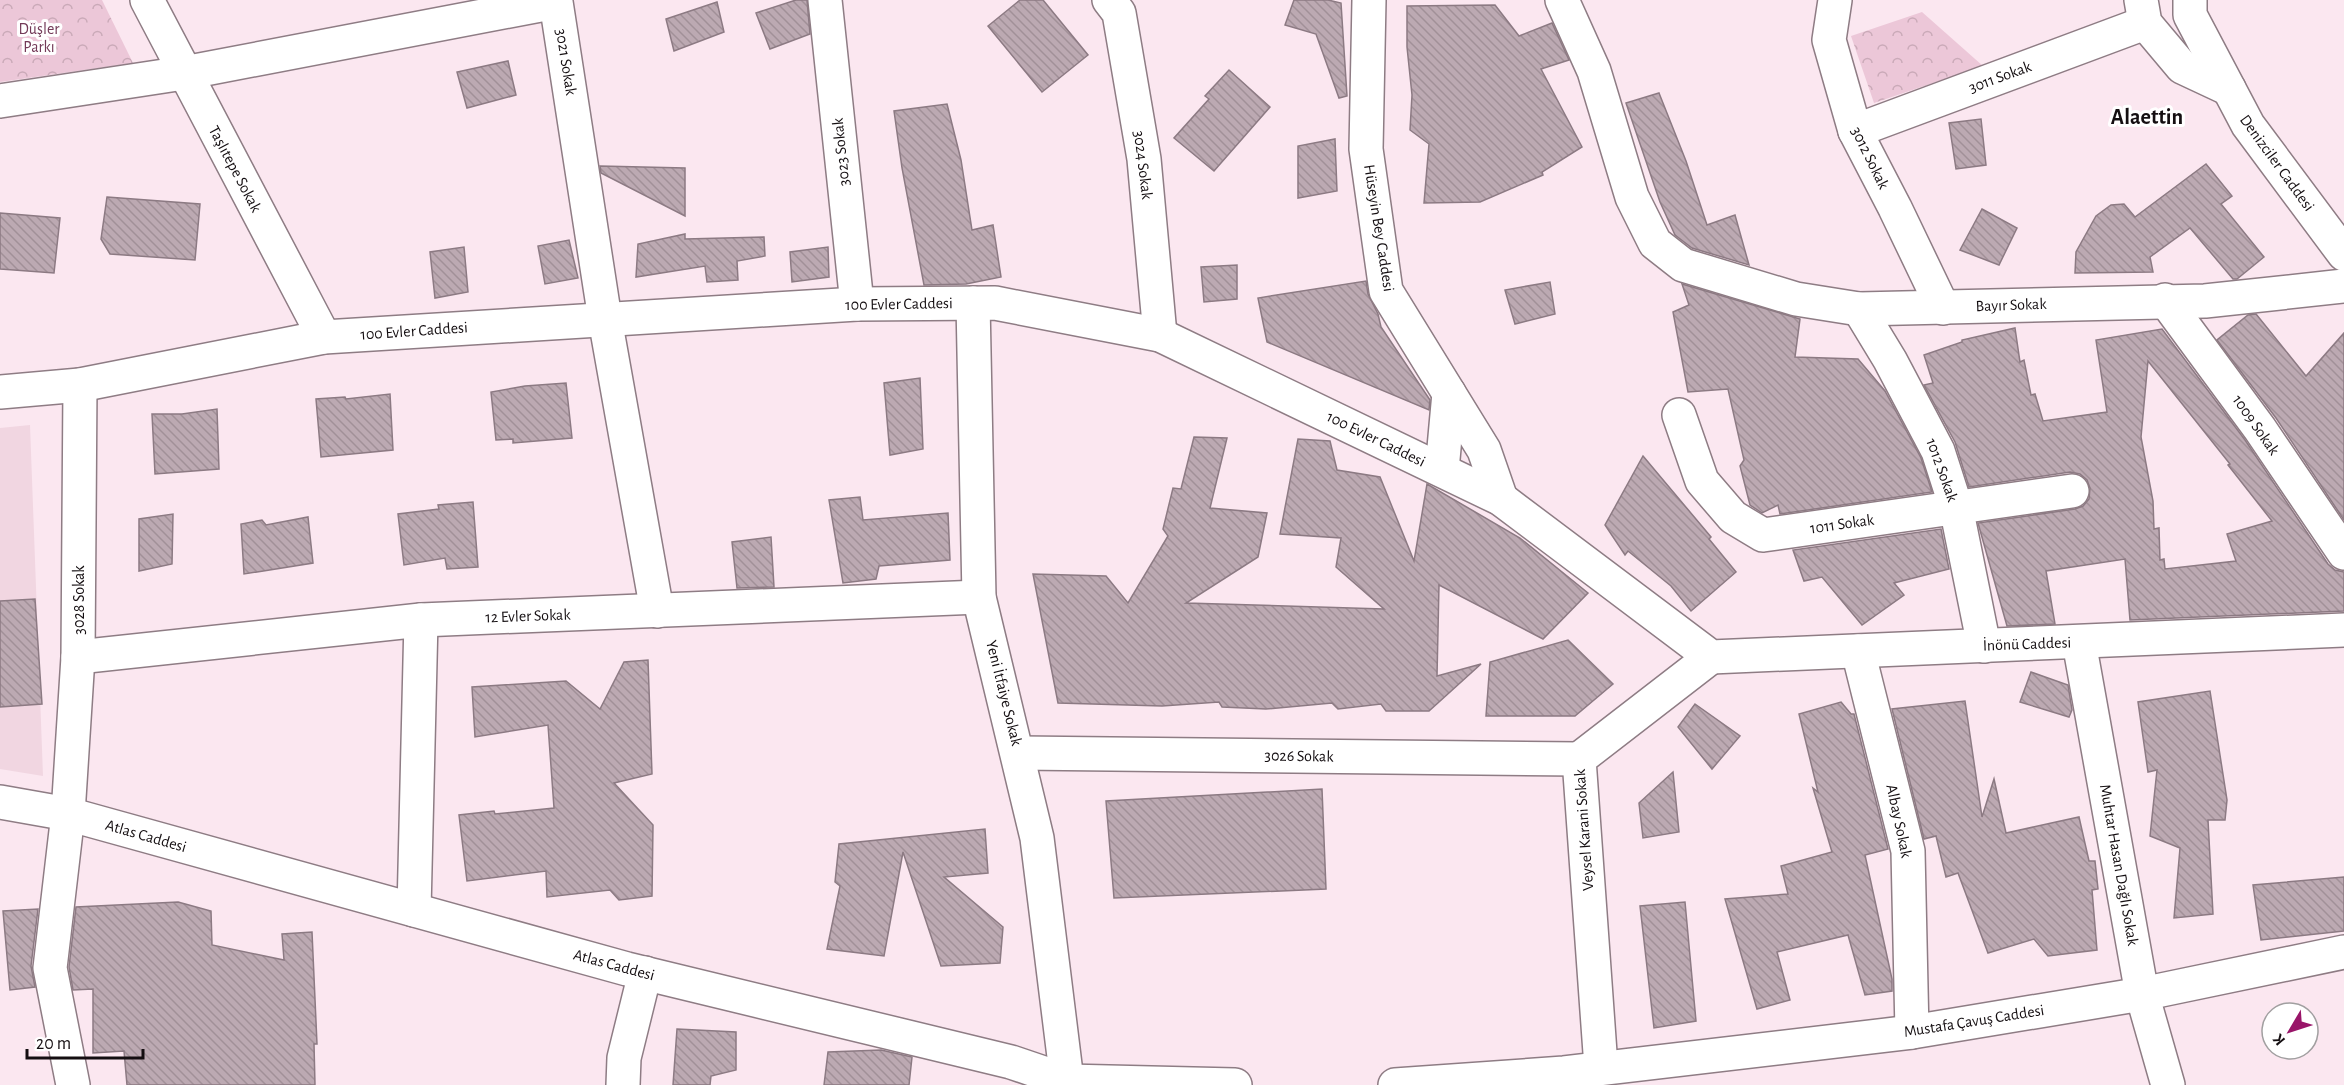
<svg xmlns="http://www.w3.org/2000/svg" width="2344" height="1085" font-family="'Alegreya Sans',sans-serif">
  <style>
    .built { fill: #f1d6e1 }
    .park { fill: url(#park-crowns) }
    .building { fill: url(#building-back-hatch); stroke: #8c7a83; stroke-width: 1.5; fill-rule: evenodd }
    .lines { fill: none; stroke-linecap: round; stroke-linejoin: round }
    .street-casing { stroke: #8e7c84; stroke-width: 36 }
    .secondary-casing { stroke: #8e7c84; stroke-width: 36 }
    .street { stroke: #fff; stroke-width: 33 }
    .secondary { stroke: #fff; stroke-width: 33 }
    .labels { text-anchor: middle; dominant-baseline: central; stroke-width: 6; stroke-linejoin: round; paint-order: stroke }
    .park-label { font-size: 16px; fill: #733a58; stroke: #fff }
    .street-label { font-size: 16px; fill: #140e11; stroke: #fff }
    .district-label { font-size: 22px; font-weight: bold; fill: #140e11; stroke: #fff }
  </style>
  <defs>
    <pattern id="park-crowns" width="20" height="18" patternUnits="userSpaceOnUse" patternTransform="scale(1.5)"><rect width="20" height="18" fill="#ecc7d8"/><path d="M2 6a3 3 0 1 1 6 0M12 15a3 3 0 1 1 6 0" fill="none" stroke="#caaab8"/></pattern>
    <pattern id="building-back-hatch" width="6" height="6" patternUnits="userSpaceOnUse" patternTransform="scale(1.5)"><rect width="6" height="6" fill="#bca9b2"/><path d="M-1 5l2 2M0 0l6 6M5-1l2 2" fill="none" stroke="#a19098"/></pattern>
  </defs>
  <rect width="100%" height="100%" fill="#fbe7f0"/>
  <polygon class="built" points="30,425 43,776 0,769 0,428"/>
  <g class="park">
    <polygon points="0,0 102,0 133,63 0,82"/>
    <polygon points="1922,12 1983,66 1874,103 1851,36"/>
  </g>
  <g class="building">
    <polygon points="796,0 807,0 810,34 770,49 756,13"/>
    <polygon points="1020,0 1043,0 1088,55 1042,92 988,26"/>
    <polygon points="1294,0 1328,0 1341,3 1347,96 1339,98 1316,34 1285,25"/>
    <polygon points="717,2 724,32 674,51 666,19"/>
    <polygon points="1495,5 1519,36 1552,23 1569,60 1541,69 1582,147 1542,172 1543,175 1480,202 1424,203 1429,144 1410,130 1412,95 1407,47 1407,6"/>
    <polygon points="508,61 516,95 467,108 457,72"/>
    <polygon points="1229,70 1270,107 1214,171 1174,138 1209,99 1205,96"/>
    <polygon points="1659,93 1686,161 1707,225 1735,215 1749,265 1692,248 1675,235 1660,202 1626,103"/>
    <polygon points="947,104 961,160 972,230 993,225 1001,277 966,284 924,285 902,168 894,111"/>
    <polygon points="1981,119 1986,165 1956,169 1949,123"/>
    <polygon points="1335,139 1337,191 1298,198 1298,146"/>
    <polygon points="2206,164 2232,196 2221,204 2264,257 2237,279 2233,279 2190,228 2150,257 2153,272 2075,273 2076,252 2096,216 2111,205 2124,204 2135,217"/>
    <polygon points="600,166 685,168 685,216 601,173"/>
    <polygon points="107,197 200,204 195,260 110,254 101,239"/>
    <polygon points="1982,209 2017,228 1999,265 1960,250"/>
    <polygon points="0,213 60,218 54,273 0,269"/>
    <polygon points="685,234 685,239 764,237 765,256 737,261 738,280 707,282 705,266 636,277 638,244"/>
    <polygon points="569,240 578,278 545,284 538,246"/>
    <polygon points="464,247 468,292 435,298 430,252"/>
    <polygon points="828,247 829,277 792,282 790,252"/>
    <polygon points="1237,265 1237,299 1204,302 1201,267"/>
    <polygon points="1366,281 1368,294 1378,314 1381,327 1430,400 1429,410 1267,342 1258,298"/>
    <polygon points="1550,282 1555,314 1515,324 1505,290"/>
    <polygon points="1682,284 1800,319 1795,357 1858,359 1885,391 1921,458 1932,492 1780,514 1778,505 1762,513 1750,505 1740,466 1744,460 1728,389 1688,392 1673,312 1689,305"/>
    <polygon points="2256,314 2306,376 2344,333 2344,520 2276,418 2217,340 2248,315"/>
    <path d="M2015 328 2020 362 2024 360 2031 395 2035 394 2043 421 2107 412 2096 340 2162 329 2245 440 2328 564 2335 570 2344 572V611L2130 620 2125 559 2046 571 2055 624 2007 626 1978 523 2075 509 2083 506 2089 499 2090 488 2087 480 2080 474 2070 472 1969 487 1955 442 1924 385 1933 383 1924 355 1962 342V340ZM2148 361 2230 464 2228 465 2272 521 2227 534 2236 561 2165 569 2164 559 2160 560 2159 528 2154 529 2153 501 2141 437Z"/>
    <polygon points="920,378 923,449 890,455 884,383"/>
    <polygon points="566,383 572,438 513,443 513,439 496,440 491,392 525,386"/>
    <polygon points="390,394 393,450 321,457 316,399 345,397 346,399"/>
    <polygon points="217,409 219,469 155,474 152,414 182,414"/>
    <polygon points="1194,437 1227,438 1210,508 1267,513 1258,557 1186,603 1384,609 1336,567 1341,538 1280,534 1298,439 1330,441 1337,470 1380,477 1414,561 1427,484 1520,538 1588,593 1543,639 1439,585 1437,676 1481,664 1429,711 1386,711 1381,704 1338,709 1332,703 1266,709 1222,707 1219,702 1162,706 1058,703 1033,574 1106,576 1128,603 1168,536 1163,529 1173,488 1181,489"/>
    <polygon points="1643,456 1711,537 1709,539 1736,572 1691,611 1671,586 1628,551 1625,555 1605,525"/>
    <polygon points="860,497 863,520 948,513 950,560 879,566 876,579 843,583 829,500"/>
    <polygon points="473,502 478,567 447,569 445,558 404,565 398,514 439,509 438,505"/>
    <polygon points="173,514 172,564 139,571 139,519"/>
    <polygon points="308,517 313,563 244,574 241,524 262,520 266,525"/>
    <polygon points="1941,529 1949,569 1894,583 1904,595 1862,625 1822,577 1804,581 1793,550"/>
    <polygon points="771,537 774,587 737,588 732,542"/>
    <polygon points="35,599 42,704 0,707 0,601"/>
    <polygon points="1568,640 1613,684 1575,716 1486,716 1490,662"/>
    <polygon points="648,660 652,774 614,783 653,825 652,896 619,900 610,890 547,897 546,871 467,881 459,815 494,811 495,814 554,808 548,725 475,737 472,687 566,681 600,709 624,662"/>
    <polygon points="2031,672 2068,685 2072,710 2069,717 2020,702"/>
    <polygon points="2210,691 2227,800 2225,820 2208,820 2213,914 2174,918 2180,848 2150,836 2157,770 2148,772 2138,702"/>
    <polygon points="1965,701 1982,817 1994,779 2006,833 2079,817 2089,861 2095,861 2098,889 2092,890 2097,950 2048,956 2034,939 1988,953 1958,873 1946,877 1936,836 1924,839 1892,709"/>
    <polygon points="1841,702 1851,714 1854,714 1888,849 1865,855 1892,979 1892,991 1865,995 1848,935 1777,952 1790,1000 1757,1009 1725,899 1788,894 1781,866 1832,852 1813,788 1818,792 1799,714"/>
    <polygon points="1695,704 1740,736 1712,769 1678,727"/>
    <polygon points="1673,772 1679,832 1643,838 1639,803"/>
    <polygon points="1322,789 1326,889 1114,898 1106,801"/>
    <polygon points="985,829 988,873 944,877 1003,927 1000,963 941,966 903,852 884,956 827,949 840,886 835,882 839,844"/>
    <polygon points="2344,877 2344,931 2261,940 2253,885"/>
    <polygon points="178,902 211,911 212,945 284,960 282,934 312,932 317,1044 314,1044 315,1085 127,1085 124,1051 93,1053 93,989 73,990 69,967 76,907"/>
    <polygon points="1685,902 1696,1021 1654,1028 1640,906"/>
    <polygon points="38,909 31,966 35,987 10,990 3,911"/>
    <polygon points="677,1029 736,1032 736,1070 711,1076 710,1085 673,1085"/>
    <polygon points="881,1050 912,1057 909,1085 824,1085 828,1052"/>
  </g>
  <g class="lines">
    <g class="street-casing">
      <g id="street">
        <polyline points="147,0 324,337"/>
        <polyline points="825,0 857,304"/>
        <polyline points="1109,0 1119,13 1144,159 1160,335"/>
        <polyline points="1369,0 1366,149 1386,291 1484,450 1501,499"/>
        <polyline points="1562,0 1594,71 1632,197 1655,243 1683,265 1796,299 1859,309 2205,301 2344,286"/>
        <polyline points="1835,0 1829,40 1855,131 1895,208 1943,308"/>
        <polyline points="2141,0 2145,23 2182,67 2229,89"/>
        <polyline points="0,101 184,73 556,2 605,319 657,611"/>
        <polyline points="1855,131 2145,23"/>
        <polyline points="2165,300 2260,429 2344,553"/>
        <polyline points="973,303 979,597 1037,838 1067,1081 1073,1085"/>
        <polyline points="1859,309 1890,360 1938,451 1956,507 1984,646"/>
        <polyline points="1679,415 1702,481 1733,517 1763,535 2072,491"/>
        <polyline points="1442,470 1449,393"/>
        <polyline points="2079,642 2142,994 2168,1085"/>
        <polyline points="1858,651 1908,851 1912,1032"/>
        <polyline points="78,657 421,620 979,597"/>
        <polyline points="1019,753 1579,759"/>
        <polyline points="0,802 68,814 627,969 1011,1062 1067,1081 1235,1085"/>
        <polyline points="414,910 421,620"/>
        <polyline points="1601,1067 1579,759 1711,657"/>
        <polyline points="73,1085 50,968 68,814 78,657 80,385"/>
        <polyline points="623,1085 624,1058 645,973"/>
        <polyline points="1395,1085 1564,1073 1912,1032 2142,994 2344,952"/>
      </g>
    </g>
    <g class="secondary-casing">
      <g id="secondary">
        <polyline points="2190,0 2190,15 2248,125 2344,254"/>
        <polyline points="0,392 80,385 324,337 857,304 995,303 1160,335 1501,499 1711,657 2344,630"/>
      </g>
    </g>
    <use href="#street" class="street"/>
    <use href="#secondary" class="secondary"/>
  </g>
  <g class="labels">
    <g class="park-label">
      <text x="39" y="29">Düşler<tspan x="39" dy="18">Parkı</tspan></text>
    </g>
    <g class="street-label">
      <text transform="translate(566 62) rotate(81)">3021 Sokak</text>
      <text transform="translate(2000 77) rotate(-20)">3011 Sokak</text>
      <text transform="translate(841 152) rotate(-96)">3023 Sokak</text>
      <text transform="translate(1870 158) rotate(64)">3012 Sokak</text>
      <text transform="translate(2277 163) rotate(54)">Denizciler Caddesi</text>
      <text transform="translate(1143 165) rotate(83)">3024 Sokak</text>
      <text transform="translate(235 169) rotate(62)">Taşlıtepe Sokak</text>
      <text transform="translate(1379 228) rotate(81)">Hüseyin Bey Caddesi</text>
      <text transform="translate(899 304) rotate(-1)">100 Evler Caddesi</text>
      <text transform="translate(2011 305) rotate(-2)">Bayır Sokak</text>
      <text transform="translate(414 331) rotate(-4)">100 Evler Caddesi</text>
      <text transform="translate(2256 425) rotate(55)">1009 Sokak</text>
      <text transform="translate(1376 439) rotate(26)">100 Evler Caddesi</text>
      <text transform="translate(1942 470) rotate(70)">1012 Sokak</text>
      <text transform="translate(1842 524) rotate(-8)">1011 Sokak</text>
      <text transform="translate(79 600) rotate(-90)">3028 Sokak</text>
      <text transform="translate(528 616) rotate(-2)">12 Evler Sokak</text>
      <text transform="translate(2027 644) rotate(-2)">İnönü Caddesi</text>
      <text transform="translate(1004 693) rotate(76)">Yeni İtfaiye Sokak</text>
      <text transform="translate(1299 756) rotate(1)">3026 Sokak</text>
      <text transform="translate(1899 821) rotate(78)">Albay Sokak</text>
      <text transform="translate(1584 830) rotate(-94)">Veysel Karani Sokak</text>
      <text transform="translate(146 836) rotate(16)">Atlas Caddesi</text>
      <text transform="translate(2119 865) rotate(80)">Muhtar Hasan Dağlı Sokak</text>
      <text transform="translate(614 965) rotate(15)">Atlas Caddesi</text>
      <text transform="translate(1974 1021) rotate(-9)">Mustafa Çavuş Caddesi</text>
    </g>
    <g class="district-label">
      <text x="2147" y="117">Alaettin</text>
    </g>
  </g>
  <g transform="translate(2290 1031) rotate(231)"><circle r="28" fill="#ffffff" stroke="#a19fa0" stroke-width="1.5"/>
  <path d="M0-4.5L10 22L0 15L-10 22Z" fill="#991569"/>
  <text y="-9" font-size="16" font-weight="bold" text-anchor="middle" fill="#140e11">K</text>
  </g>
  <path d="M27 1049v9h116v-9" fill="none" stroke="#140e11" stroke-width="3"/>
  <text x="36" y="1049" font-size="18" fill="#140e11" stroke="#ffffff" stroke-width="4.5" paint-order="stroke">20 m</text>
</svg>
